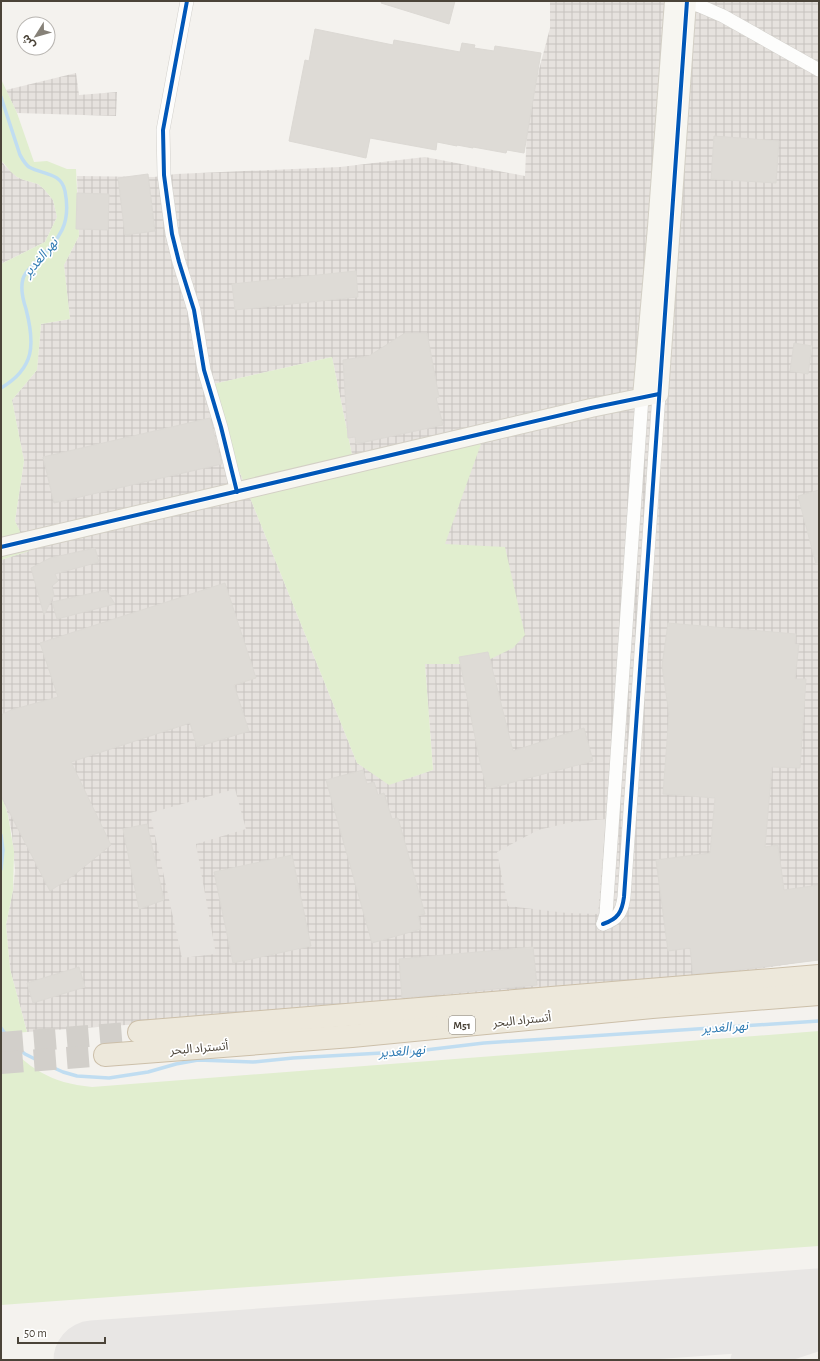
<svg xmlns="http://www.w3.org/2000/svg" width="820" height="1361" font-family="'Alegreya Sans','Noto Sans Arabic',sans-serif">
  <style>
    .industrial { fill: url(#industrial-grid); fill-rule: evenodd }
    .grass { fill: #e1eecf }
    .parking { fill: #e6e3df }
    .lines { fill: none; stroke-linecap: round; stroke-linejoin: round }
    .stream { stroke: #c0ddf1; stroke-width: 3.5 }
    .taxiway { stroke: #e8e6e4; stroke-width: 31 }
    .runway { stroke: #e8e6e4; stroke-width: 79 }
    .building { fill: #dedbd6; stroke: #dcd9d4 }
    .highway-tunnel { stroke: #d2cfca; stroke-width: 22; stroke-dasharray: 22 11; stroke-linecap: butt }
    .street-casing { stroke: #d2d0cb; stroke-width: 14 }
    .secondary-casing { stroke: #d3cfc5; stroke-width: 20 }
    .highway-casing { stroke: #ccbfa9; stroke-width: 24 }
    .street { stroke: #fdfdfc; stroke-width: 13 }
    .secondary { stroke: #f7f6f1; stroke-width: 18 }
    .highway { stroke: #ede8db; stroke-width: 22 }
    .cycleway-casing { stroke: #fff; stroke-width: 6 }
    .cycleway { stroke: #0057b8; stroke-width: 4 }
    .labels { text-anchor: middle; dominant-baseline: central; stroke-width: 3.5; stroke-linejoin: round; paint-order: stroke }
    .shield { fill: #fff; stroke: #817c74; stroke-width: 1 }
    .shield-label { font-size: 11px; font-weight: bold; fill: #4b4439 }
    .street-label { font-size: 12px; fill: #4b4439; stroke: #fff }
    .water-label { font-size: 13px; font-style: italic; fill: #2e7ab2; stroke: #fff }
  </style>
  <defs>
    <pattern id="industrial-grid" width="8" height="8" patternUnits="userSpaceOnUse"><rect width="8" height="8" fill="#e6e2de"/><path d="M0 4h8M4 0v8" fill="none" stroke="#c7c3bf"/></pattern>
  </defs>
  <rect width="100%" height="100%" fill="#f4f2ee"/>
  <g class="industrial">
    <path d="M550 1H819V959L647 988 27 1032 10 969 6 925 13 890 15 871 12 834 8 815 1 794V560L28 551 15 521 24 461 12 400 37 370 41 324 70 319 64 265 79 236 77 176 154 177 176 174 340 167 425 157 525 176 527 128 535 85 550 28ZM332 357 353 460 445 544 480 664H425L433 770 390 784 357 763 205 386Z"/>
    <polygon points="76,73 79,95 117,92 116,116 17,113 6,90"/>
    <polygon points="1,160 5,166 17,177 24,180 38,184 44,189 53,200 57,217 45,242 1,264"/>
  </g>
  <g class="grass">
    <polygon points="1,79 17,113 34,162 47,161 67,169 76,169 79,236 64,265 70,319 41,324 37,370 12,400 24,461 15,521 29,551 1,560 1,264 45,242 57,217 53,200 44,189 38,184 24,180 17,177 11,172 1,160"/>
    <polygon points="332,357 353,460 486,430 445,544 505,547 525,635 513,648 480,664 425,664 433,770 389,785 357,763 205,386"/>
    <polygon points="1,794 8,815 14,852 13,890 6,925 10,969 27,1032 1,1034"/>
    <path d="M819 1031V1246L1 1305V1038C28 1068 50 1083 92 1087Z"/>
  </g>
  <g class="parking">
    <polygon points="235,789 246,829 196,844 216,954 182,958 150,813"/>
    <polygon points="606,819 598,914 567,913 508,906 497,852 538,830 572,822"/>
  </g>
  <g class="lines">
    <g class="stream">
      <path d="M1 97 20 155C23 160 25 164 29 167 43 175 61 172 65 191 72 227 58 239 35 263 31 267 24 273 23 279 20 289 23 300 26 309 35 344 35 368 1 388"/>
      <polyline points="1,835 3,850 1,869"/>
      <polyline points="1,1028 14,1045 25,1054 45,1064 63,1072 77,1076 109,1078 148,1072 176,1064 198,1060 253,1062 293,1058 417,1051 484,1043 819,1021"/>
    </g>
    <polyline class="taxiway" points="746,1360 764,1353 819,1335"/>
    <polyline class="runway" points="93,1360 819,1308"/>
  </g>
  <g class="building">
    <polygon points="382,1 455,1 449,24 381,3"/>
    <polygon points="315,29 393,45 394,40 460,52 462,43 475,45 474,48 494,51 495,46 541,53 524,153 507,150 506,153 473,147 473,148 457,145 457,146 437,142 436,150 370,138 366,158 289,141 305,60 309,61"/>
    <polygon points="714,136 779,141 776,183 711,179"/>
    <polygon points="148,174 155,231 125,235 118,178"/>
    <polygon points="77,193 109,194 108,230 76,229"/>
    <polygon points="356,271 358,297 235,310 232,284"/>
    <polygon points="405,333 427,333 439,397 436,398 443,425 356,444 355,437 348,438 343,360 369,356"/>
    <polygon points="794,343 812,346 808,374 790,371"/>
    <polygon points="210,418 222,464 54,503 43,457"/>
    <polygon points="819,490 819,564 816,564 798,496"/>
    <polygon points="95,548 99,562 55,574 58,581 52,586 54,595 44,615 31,568 50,558"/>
    <polygon points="225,583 256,678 234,685 249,731 197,747 190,723 71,762 111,845 74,875 50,891 1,796 1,715 11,710 58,697 40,643"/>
    <polygon points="106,590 115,604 57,619 52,602"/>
    <polygon points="668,623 796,634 795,644 799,644 795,679 806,679 800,768 772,767 765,847 778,845 784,890 819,885 819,960 731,971 693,974 690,948 668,951 656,860 710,853 715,798 663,794 669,714 662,666"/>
    <polygon points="488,652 513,751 584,728 593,761 487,789 480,762 459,657"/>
    <polygon points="363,770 367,784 374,782 378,795 384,793 392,819 398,818 425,914 418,916 421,929 372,943 326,780"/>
    <polygon points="147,824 164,900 139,909 123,829"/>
    <polygon points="292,855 311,946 233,963 214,872"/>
    <polygon points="533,947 537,985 402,998 399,959"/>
    <polygon points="79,967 85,987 33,1003 27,983"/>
  </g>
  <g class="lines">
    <g class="highway-tunnel">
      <polyline points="1,1043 139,1032"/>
      <polyline points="1,1063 105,1055"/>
    </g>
    <g class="street-casing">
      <g id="street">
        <polyline points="187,1 163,130 164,175 172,234 179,262 194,310 204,370 221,427 237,492"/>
        <polyline points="684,1 700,6 723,16 819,70"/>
        <path d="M603 924C618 919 622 912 624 897L659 394"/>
        <polyline points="603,924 606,914 642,397"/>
      </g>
    </g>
    <g class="secondary-casing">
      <g id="secondary">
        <polyline points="642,397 657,227 674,1"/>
        <polyline points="1,547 591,408 659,394 687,1"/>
      </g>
    </g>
    <g class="highway-casing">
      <g id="highway">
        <polyline points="139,1032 819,976"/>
        <polyline points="105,1055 352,1036 652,1007 819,994"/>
      </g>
    </g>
    <use href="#street" class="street"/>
    <use href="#secondary" class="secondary"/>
    <use href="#highway" class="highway"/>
    <g class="cycleway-casing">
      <g id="cycleway">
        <polyline points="187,1 163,130 164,175 172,234 179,262 194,310 204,370 221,427 237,492"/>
        <polyline points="1,547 591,408 659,394"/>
        <path d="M603 924C618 919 622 912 624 897L687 1"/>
      </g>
    </g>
    <use href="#cycleway" class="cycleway"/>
  </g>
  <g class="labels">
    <rect class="shield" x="449" y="1016" width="26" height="18" rx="3"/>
    <g class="shield-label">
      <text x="462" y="1025">M51</text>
    </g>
    <g class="street-label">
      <text transform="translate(522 1020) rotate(-6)">أتستراد البحر</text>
      <text transform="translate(199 1048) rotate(-5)">أتستراد البحر</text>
    </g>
    <g class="water-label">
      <text transform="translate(41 258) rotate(-50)">نهر الغدير</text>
      <text transform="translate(725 1028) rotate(-4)">نهر الغدير</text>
      <text transform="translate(402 1052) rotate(-4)">نهر الغدير</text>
    </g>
  </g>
  <rect width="820" height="1361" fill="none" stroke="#4b4439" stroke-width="4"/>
  <g transform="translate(36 36) rotate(233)"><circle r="19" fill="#ffffff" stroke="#b7b4b0"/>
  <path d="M0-3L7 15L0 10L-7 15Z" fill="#868178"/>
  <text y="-6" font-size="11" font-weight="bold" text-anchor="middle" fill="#4b4439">ش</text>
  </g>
  <path d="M18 1337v6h87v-6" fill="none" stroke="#4b4439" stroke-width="2"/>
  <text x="24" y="1337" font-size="12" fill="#4b4439" stroke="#ffffff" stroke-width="3" paint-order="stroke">50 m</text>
</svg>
